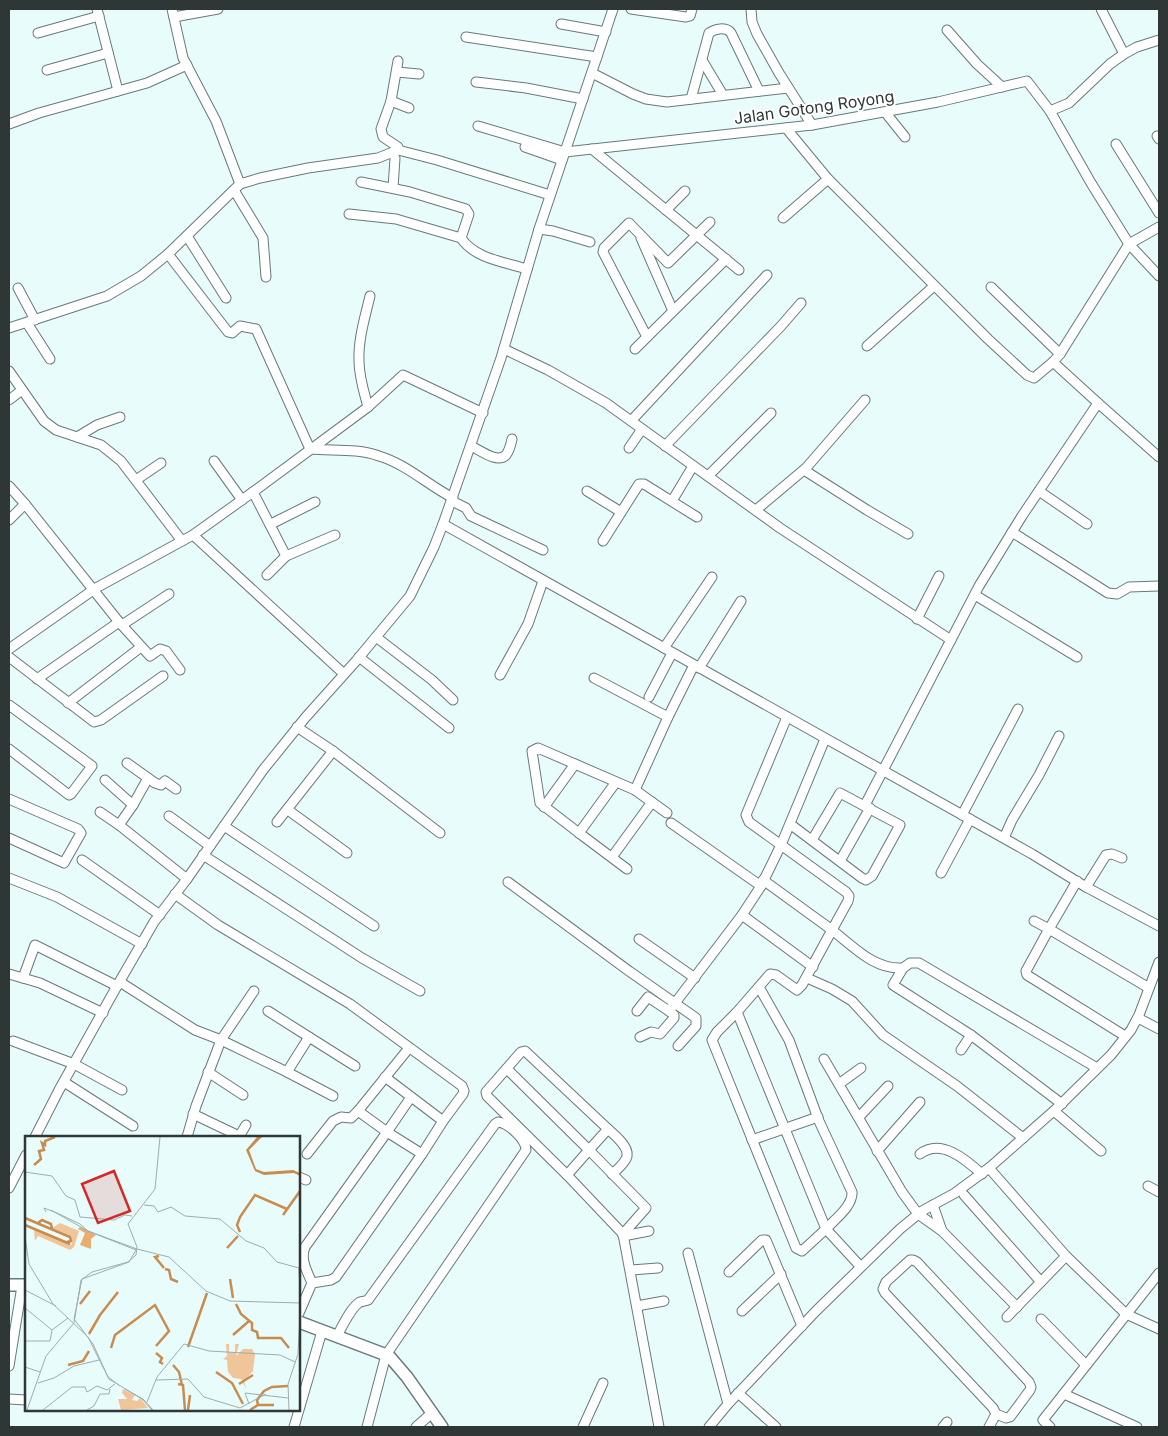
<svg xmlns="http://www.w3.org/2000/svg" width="1168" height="1436" font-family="Inter,sans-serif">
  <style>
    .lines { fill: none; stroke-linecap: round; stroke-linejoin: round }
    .street-casing { stroke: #68797a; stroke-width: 11 }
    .secondary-casing { stroke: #68797a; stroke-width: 14 }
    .street { stroke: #fff; stroke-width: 9 }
    .secondary { stroke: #fff; stroke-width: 11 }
    .labels { text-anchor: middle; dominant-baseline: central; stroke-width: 4; stroke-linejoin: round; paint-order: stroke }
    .street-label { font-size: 16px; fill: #2e3636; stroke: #fff }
    .inset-river { fill: none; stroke: #c88c4f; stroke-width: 2.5 }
    .inset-road { fill: none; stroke: #9eadad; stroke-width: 1 }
    .view { fill: #d62828; fill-opacity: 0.15; stroke: #d62828; stroke-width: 2.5 }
    .inset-edge { fill: none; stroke: #2e3636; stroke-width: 2.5 }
  </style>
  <rect width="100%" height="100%" fill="#e8fcfc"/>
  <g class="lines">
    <g class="street-casing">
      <g id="street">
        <polyline points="97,9 118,91"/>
        <polyline points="172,9 183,58 216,121 240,184"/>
        <polyline points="631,9 686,17 690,16 692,9"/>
        <polyline points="751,9 752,22 757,34 779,73 812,125"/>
        <polyline points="1101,9 1124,54"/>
        <polyline points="174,17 218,9"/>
        <polyline points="561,24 606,32"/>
        <polyline points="947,30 977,64 1002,87"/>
        <polyline points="38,33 99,16"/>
        <polyline points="466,37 597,57"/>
        <polyline points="702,60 723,95"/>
        <polyline points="47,70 108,53"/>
        <polyline points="397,72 419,74"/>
        <polyline points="592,73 633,94 646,99 667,102 788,88"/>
        <polyline points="476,82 526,88 583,99"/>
        <path d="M691 99 709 33C715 29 726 26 731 33L759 91"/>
        <polyline points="391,101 409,108"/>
        <polyline points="1050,111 1069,103 1110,64 1124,54 1137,47 1159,40"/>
        <polyline points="885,112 905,137"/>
        <polyline points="9,124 39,113 147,83 187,65"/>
        <polyline points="478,126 565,152 812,125 938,102 1027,81 1050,111 1091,183 1129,244 1159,276"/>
        <polyline points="786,128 828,179 988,339 1027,375 1034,378 1053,362"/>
        <polyline points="1157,136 1159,139"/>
        <polyline points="1116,144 1159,213"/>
        <polyline points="525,147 562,160"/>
        <polyline points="592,149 739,270"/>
        <polyline points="398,150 398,147 383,137 381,129 391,101 398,61"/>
        <polyline points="361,182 410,192 466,209 469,214 461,238"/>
        <polyline points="393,188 395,158"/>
        <polyline points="234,190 263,238 266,277"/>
        <polyline points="666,210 685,191"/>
        <path d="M349 214 396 219 461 238C475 259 505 262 527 269"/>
        <polyline points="783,218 828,179"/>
        <polyline points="1159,227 1129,244 1060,354 1053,362 1098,403 1159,457"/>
        <polyline points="539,229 553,231 590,242"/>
        <polyline points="187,236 226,298"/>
        <polyline points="641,238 673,311"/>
        <polyline points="168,254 228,332 232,333 240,326 256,329 310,449"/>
        <polyline points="991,287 1060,354"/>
        <polyline points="18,288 35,320"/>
        <polyline points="27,323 50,359"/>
        <polyline points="9,328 107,296 141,276 168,254 240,184 260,178 308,168 378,158 398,150 437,160 550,195"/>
        <polyline points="647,337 726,259"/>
        <polyline points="867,346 934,286"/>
        <polyline points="504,349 548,370 606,403 780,528 951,640"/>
        <polyline points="635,349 647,337 603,252 604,248 629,223 668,263 710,222"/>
        <polyline points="9,371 44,421 56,430 101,445 121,461 182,541"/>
        <polyline points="9,400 22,390"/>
        <path d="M368 407C364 392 359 377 359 361 358 340 365 317 370 296"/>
        <polyline points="631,421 767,275"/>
        <polyline points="77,437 97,425 120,417"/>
        <path d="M471 446C480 450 497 464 506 455 509 451 511 444 512 439"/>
        <polyline points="665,446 781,326 801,303"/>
        <polyline points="629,448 642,429"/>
        <path d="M310 449C333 451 357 448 379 456 406 464 428 485 453 498"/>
        <polyline points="214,461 242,500"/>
        <polyline points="804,470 867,510 908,534"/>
        <polyline points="708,476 771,413"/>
        <polyline points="136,480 161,463"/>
        <polyline points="9,486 25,504 119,622 150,656 160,649 166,651 180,670"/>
        <polyline points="587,491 621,512"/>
        <polyline points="1039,491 1087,524"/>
        <polyline points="253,492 286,556 267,575"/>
        <polyline points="452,501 466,508 471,516 543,550"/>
        <polyline points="672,501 693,466"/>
        <polyline points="756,510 806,468 865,400"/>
        <polyline points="9,520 25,504"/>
        <polyline points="271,524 315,502"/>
        <polyline points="443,524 501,358 539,229 613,9"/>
        <polyline points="1012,532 1108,593 1117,594 1129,587 1159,586"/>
        <polyline points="193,535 344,674"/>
        <polyline points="603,541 639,484 644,484 697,517"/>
        <polyline points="286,556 335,535"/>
        <polyline points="975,595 1077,657"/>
        <polyline points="917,619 939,576"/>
        <polyline points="122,625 169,594"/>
        <polyline points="376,637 432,680 453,700"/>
        <polyline points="664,648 712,577"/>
        <polyline points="9,649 96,588 193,535 253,492 368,407 403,375 483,413"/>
        <polyline points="9,657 94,722 101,720 163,676"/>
        <polyline points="359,657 449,728"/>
        <polyline points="699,668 741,601"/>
        <polyline points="500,675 528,624 543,581"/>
        <polyline points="594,678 668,717"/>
        <polyline points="37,679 119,622"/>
        <polyline points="649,697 672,653"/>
        <polyline points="68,703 141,647"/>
        <polyline points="9,705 92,766 71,794 69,795 9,749"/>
        <polyline points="297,727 333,751"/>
        <polyline points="127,763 148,778 133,805"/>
        <polyline points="148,778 155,783 161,785 165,781 176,789"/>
        <polyline points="105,780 133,805 119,825 187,879"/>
        <polyline points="616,782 579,833 540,803 532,751 538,748 635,790 667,813"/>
        <polyline points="635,790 668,717 694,665"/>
        <polyline points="9,799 78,829 81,833 64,863 9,838"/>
        <polyline points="865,805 979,586 1022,516 1098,403"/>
        <polyline points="544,807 575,764"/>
        <polyline points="288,810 347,853"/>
        <polyline points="100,812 119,825"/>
        <polyline points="962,815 1018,709"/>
        <polyline points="169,816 210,846"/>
        <polyline points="277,822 333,751 440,833"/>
        <polyline points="790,824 862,878 866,880 872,876 900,825 840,793 812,840"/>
        <polyline points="224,826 374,926"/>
        <polyline points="579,833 627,869"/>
        <polyline points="1004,838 1012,820 1039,775 1059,736"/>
        <polyline points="203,855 362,958 420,991"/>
        <polyline points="612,857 652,802"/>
        <polyline points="82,860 160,915"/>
        <polyline points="840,861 870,808"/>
        <polyline points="941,873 970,819"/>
        <polyline points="9,878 57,897 142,944"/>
        <polyline points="763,880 832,930 848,901 849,896 846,892 781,845 825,739"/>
        <polyline points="1077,881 1049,929 1149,988"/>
        <polyline points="508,882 629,971 696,1018 696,1026 678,1046"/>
        <polyline points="761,886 781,845 749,822 746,815 787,717"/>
        <polyline points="1086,887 1106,855 1112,854 1122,858"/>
        <polyline points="175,894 218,925 350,1004 462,1086 464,1091 463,1094 443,1121"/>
        <polyline points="742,915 813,967"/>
        <polyline points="1034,921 1049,929 1026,971 1027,975 1125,1036"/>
        <polyline points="639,939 695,978"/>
        <polyline points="903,968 893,985 971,1035 1062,1104"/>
        <polyline points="9,974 40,983 103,1013"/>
        <polyline points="23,978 35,945 117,986"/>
        <polyline points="807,978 832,989 852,1001 883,1035 957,1086 1023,1138"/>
        <polyline points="120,982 195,1030 221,1040 287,1072 309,1037 355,1066"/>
        <polyline points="268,1011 309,1037"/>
        <polyline points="637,1011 648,997 669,1011 742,915 761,886 671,823"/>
        <path d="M737 1012 826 1229C835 1219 853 1206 852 1192L819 1121 789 1040 759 987"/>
        <polyline points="1138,1018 1159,1029"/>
        <polyline points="640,1037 651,1032 660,1034 674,1018 674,1015 669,1011"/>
        <polyline points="13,1041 74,1064 122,1090"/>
        <polyline points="961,1050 971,1035"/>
        <polyline points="824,1059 902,1192 918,1214 942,1231 1017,1307"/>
        <polyline points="507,1069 589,1150 608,1129 525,1051 521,1052 486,1092 487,1096 567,1175 623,1234 659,1427"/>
        <polyline points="208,1072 243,1095"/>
        <polyline points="287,1072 333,1096"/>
        <polyline points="385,1077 443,1121 422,1154"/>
        <polyline points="64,1082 133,1126"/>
        <polyline points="839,1084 861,1068"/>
        <polyline points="1054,1111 1101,1151"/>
        <polyline points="193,1114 237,1135 240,1135 246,1125"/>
        <polyline points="859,1117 888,1086"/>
        <path d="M608 1129C614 1135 632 1148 626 1159 623 1164 617 1170 612 1174"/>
        <polyline points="35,1137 59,1090 117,986 154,922 187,879 263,770 305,718 356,661 410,596 434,547 443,524 1032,854 1086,887 1159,926"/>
        <polyline points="187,1137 196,1106 221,1040 254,991"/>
        <polyline points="752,1140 818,1117"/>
        <polyline points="877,1151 920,1102"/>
        <polyline points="307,1154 333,1121 341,1117 351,1118 358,1111"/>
        <path d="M920 1154C941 1138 965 1159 982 1174"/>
        <polyline points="989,1168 1066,1256 1126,1314 1159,1329"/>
        <polyline points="567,1175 589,1150 646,1208 623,1234"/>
        <polyline points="299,1177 306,1180"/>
        <polyline points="1148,1186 1159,1192"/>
        <polyline points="9,1188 26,1155"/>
        <polyline points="964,1195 1041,1282"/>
        <polyline points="933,1205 942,1231"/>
        <polyline points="623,1236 649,1231"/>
        <polyline points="688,1253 728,1404"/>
        <path d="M860 1266 826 1229 802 1251 796 1248 712 1040 717 1032 737 1012 770 974 776 975 797 990 802 985 832 930C853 946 874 970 903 968L910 963H919L1097 1068"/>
        <polyline points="631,1270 658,1268"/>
        <polyline points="729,1272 762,1240 766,1240 802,1326"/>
        <polyline points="312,1283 331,1280 336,1277 422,1154 387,1132 411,1097"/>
        <polyline points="637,1306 664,1301"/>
        <polyline points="742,1311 781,1274"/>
        <path d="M299 1313 312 1283C307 1271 300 1260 305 1247L387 1132 358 1111 409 1048"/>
        <polyline points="1007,1317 1066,1256"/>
        <polyline points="1041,1319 1086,1365"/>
        <path d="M337 1336C342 1327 351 1307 360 1302 363 1301 366 1301 368 1300L495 1124 498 1122C508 1123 526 1139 526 1150L386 1355 367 1427"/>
        <polyline points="9,1366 22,1286"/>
        <polyline points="738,1393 776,1427"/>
        <polyline points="1064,1394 1137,1427"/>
        <polyline points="9,1399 26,1400"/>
        <polyline points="294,1427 322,1331"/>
        <polyline points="416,1427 432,1413"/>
        <polyline points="583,1427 603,1383"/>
        <polyline points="709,1427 728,1404 816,1311 900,1229 922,1211 955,1193 989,1168 1057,1108 1111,1055 1131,1030 1139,1015 1159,962"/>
        <polyline points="943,1427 947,1422"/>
        <polyline points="989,1427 996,1414 993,1408 885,1293 883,1289 886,1282 910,1260 913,1260 917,1262 1029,1382 1031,1387 1030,1390 1010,1417 1006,1418 996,1414"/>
        <polyline points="1050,1427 1043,1420 1159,1273"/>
      </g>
    </g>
    <g class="secondary-casing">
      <g id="secondary">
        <polyline points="9,1285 26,1285"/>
        <polyline points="299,1322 389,1356 407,1377 442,1427"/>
      </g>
    </g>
    <use href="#street" class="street"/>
    <use href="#secondary" class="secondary"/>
  </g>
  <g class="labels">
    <g class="street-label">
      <text transform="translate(814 107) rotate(-8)">Jalan Gotong Royong</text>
    </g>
  </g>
  <g transform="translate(25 1136)">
    <rect width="275" height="275" fill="#e8fcfc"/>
    <path d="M35 87 54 95 49 111 45 114 13 100 10 105 9 94 47 109 46 100 27 92Z" fill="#f1c59a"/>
    <path d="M55 91 71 99 66 103V113L55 109 60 97 53 93Z" fill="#eaac6f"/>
    <path d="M201 208H204V216H210V208H214L211 220 218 213H227L230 218 228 235 219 245 221 253 216 243 208 242 203 236 202 224 198 223 202 220Z" fill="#f1c59a"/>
    <path d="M98 253 110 259 107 264 112 265 115 262 123 272 96 274 93 263H102L97 257Z" fill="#f1c59a"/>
    <path d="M232 1H237L224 14 231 33 239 36 268 34 275 37V40L269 37 239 39 230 35 221 14Z" fill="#c88c4f"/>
    <path class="inset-river" d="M9 29 16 23 14 15 19 14 17 7 20 9V5L30 1M258 79 275 55M0 82 45 101 46 105 42 106M13 87 17 84 26 88 27 93M0 89 45 108M215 96 212 89 215 81 230 59 262 73M202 112 213 100M134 120 130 121 139 132M140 133 144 134 146 143 153 146M205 143 208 162M55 168 65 155M211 168 216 178 227 187V194L232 196 233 202H256L264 212M75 179 93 156M64 198 75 179M208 199 224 185M163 211 182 157M86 212 90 199 130 169 144 195 131 210M131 217 137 222 135 226 138 228M43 229 58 225 64 215M148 229 154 236 157 249M191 236 207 247 218 268M153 248 158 249 160 274M214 248 228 239M233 269H249M163 274 165 259M225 274 233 269 232 264 239 255 247 251 263 250"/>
    <path class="inset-road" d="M0 36 27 40 41 60 50 64 55 81 89 84 100 79 107 80M119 69 129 70 133 76 146 71 160 80 195 83 221 105 239 112 252 126 274 132 275 161M26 74 63 95 111 114 104 126 57 143 49 183 68 208 83 241 95 250M21 76 19 72 32 77M32 77 55 88M55 88 63 95 112 113M0 101 4 128 28 168M112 113 144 121 181 155 205 165 275 167M0 154 31 170M28 168 63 201 84 243 117 263 127 274M0 172 27 194M27 194 43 182M0 205H25L27 194M0 231 15 236M131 244 163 243 179 261 215 272 241 258M13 247 29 242 49 230 74 224M100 253 118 263 128 274M122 266 132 241 159 208 184 215 255 219 270 226M224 268 220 257 263 262M2 274 21 220 49 187 56 144 67 136 103 126 111 119 112 111 103 88 130 53 135 1M18 274 47 251H60L62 256 72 250 82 254 90 248M62 274 69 270 75 258H84L85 253M264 274 263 248 273 218 275 178"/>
    <path class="view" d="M89 35 105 75 73 87 57 48Z"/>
    <rect width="275" height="275" class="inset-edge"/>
  </g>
  <rect width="1168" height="1436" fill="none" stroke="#2e3636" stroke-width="20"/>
</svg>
